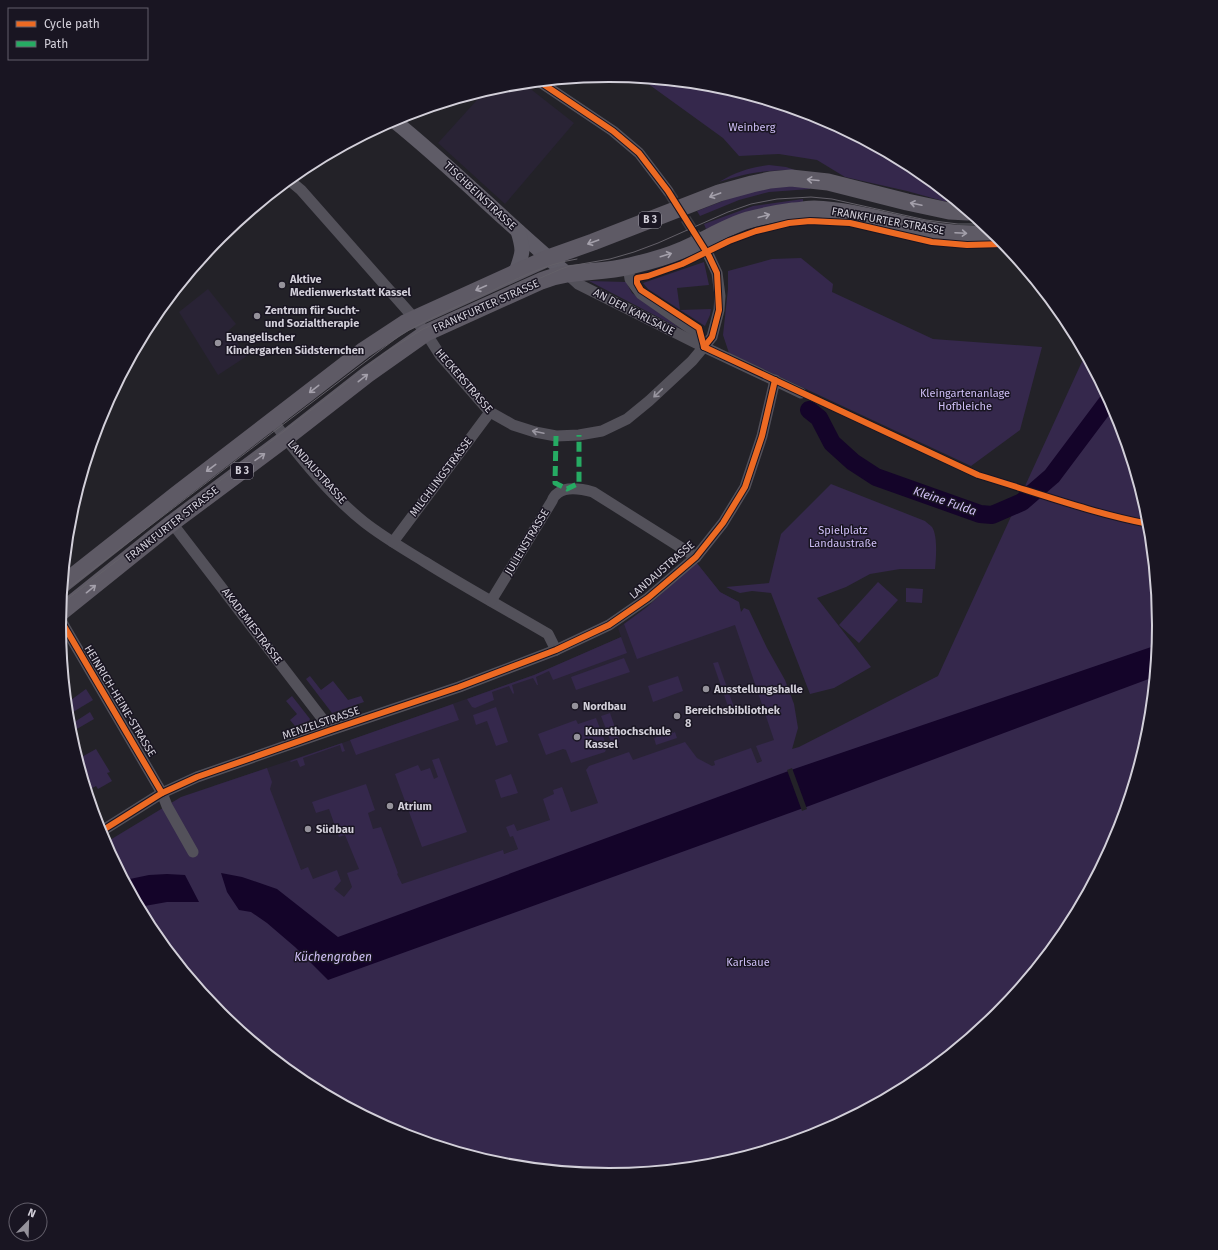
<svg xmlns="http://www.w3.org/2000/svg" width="1218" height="1250" font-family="'Fira Sans',sans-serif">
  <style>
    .built { fill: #292335 }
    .green { fill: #35284c }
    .water { fill: #140429 }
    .pier { fill: #232228 }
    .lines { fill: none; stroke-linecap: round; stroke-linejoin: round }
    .river { stroke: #140429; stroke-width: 18 }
    .minor-tunnel { stroke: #3d3c43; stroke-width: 11; stroke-dasharray: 11 5.5; stroke-linecap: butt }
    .minor { stroke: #53515a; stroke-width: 11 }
    .secondary { stroke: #5f5c67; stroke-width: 15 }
    .primary { stroke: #5e5a65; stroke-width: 17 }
    .tram { stroke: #636068; stroke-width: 1 }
    .quiet { stroke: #26ab63; stroke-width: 5; stroke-dasharray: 10 5; stroke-linecap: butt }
    .cycleway-casing { stroke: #191522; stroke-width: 8 }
    .cycleway { stroke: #ed6a23; stroke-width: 6 }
    .oneway { stroke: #a4a0ab }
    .oneway2 { stroke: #9996a0 }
    .poi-dot { fill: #95929b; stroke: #191522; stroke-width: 1.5 }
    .labels { text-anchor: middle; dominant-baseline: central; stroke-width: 3; stroke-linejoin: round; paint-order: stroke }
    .shield { fill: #191522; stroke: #9a97a2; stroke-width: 1 }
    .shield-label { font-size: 10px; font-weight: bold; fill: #d2cfd9 }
    .park-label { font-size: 11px; fill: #cdbdf4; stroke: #191522 }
    .street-label { font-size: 11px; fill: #d2cfd9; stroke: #191522 }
    .poi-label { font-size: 11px; font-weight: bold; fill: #d2cfd9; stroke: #191522; text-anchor: start }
    .water-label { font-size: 12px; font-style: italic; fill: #d0bff6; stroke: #191522 }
    .rim { fill: none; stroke: #d2cfd9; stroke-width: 2 }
  </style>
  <rect width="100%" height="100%" fill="#232228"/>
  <g class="built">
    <polygon points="523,83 574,123 505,204 438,143 486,90 502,86"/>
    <polygon points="208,289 236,324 228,331 247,356 218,375 179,312"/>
    <polygon points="696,562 720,592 739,602 741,612 796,734 792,750 504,854 343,907 311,883 213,786 342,743 534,675 621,637 618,628 647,607"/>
  </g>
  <g class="green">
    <polygon points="640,78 717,86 820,117 915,168 956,202 943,201 907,191 845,177 817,160 779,154 739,156 723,138"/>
    <path d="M769 165 786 167 795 170C766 170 747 173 719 182 735 172 751 167 769 165Z"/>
    <polygon points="810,185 810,189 769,192 739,200 700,216 697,211 738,195 763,188"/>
    <polygon points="803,199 803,202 706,229 704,224 753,206"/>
    <polygon points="801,258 833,284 832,292 933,339 1042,347 1020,430 971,466 729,353 723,335 728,289 728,271 772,259"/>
    <polygon points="704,262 709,285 677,288 680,310 711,309 710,315 705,326 648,289 643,283"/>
    <polygon points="589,281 626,282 632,293 681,329"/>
    <polygon points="1085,355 1117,415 1148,518 1159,625 1148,733 1117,836 1066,931 998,1014 914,1082 819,1133 716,1164 609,1175 501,1164 398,1133 303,1082 220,1014 152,930 105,843 181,797 267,768 272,782 270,789 301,870 308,867 313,879 337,870 341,881 334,889 344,897 352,887 347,873 359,869 345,835 339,837 329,809 316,813 312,802 366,784 375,810 368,813 373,829 381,827 398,873 397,874 402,884 503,850 504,854 518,849 513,836 510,837 506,827 514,824 517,831 550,820 543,799 554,794 553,790 562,787 571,812 598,803 586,770 589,766 629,752 633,760 685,742 697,758 712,766 715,765 714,761 751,748 757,763 762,761 756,746 774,740 735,625 637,659 624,624 647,607 696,562 720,592 739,602 741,612 744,608 749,610 767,648 785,680 794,704 798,728 792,749 799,747 938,676"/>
    <path d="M831 484 925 521C927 523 930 525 932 527 938 536 936 559 935 569H900L870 574 846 587 817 598 871 667 834 688 810 694 771 593 752 591 740 593 726 587 769 583 781 534Z"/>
    <polygon points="878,582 898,600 859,643 839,625"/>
    <polygon points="906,588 923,589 922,603 906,602"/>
    <polygon points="621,637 627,653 553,680 549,671 536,677 538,685 537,685 533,678 512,685 514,693 513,694 509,686 492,692 494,700 475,708 472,707 467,699 534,675"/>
    <polygon points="624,658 630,672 576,690 571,677"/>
    <polygon points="718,662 736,713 731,715 713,663"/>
    <polygon points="310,676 321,690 333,681 348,700 361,696 364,702 332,713 306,679"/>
    <polygon points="678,676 683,691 653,702 648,686"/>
    <polygon points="86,689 93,700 68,715 73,723 90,712 94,719 70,733 66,701 71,700"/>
    <polygon points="292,696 310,719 309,721 295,726 290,720 297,714 286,701"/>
    <polygon points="453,704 459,720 356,755 350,740"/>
    <polygon points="496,707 508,742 496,746 487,721 476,725 473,715"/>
    <polygon points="610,713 620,742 612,745 601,716"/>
    <polygon points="596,718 607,747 605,752 571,763 566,750 563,749 546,755 538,734 576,720 578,724"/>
    <polygon points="672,732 673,733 675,732 677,738 656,745 654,738"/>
    <polygon points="342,743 345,751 342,752 340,745 303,758 305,765 300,767 297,760 291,762 290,761"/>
    <polygon points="96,749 110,772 107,773 112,781 98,789 96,786 87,791 78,759"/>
    <polygon points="439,758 467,832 422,847 395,774 418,765 421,771 430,768 434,779 438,777 432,760"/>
    <polygon points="511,774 518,793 501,798 495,780"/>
  </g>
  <g class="water">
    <polygon points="1157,645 1154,677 809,806 328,980 295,947 267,923 251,912 239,910 227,892 221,873 242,877 277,889 338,937 794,769"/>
    <polygon points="167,874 185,875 199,902 167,902 139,907 125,880 149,875"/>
  </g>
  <polygon class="pier" points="792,768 807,809 802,811 787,770"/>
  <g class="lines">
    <polyline class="river" points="809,410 819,418 832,443 853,462 876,477 980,514 992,515 1022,502 1052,476 1109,400"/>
    <polyline class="minor-tunnel" points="668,191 709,256"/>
    <g class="minor">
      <polyline points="540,82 613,131 639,153 668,191"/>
      <polyline points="289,180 301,190 414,318 426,333 440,355 490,412 513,425 535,432 556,436 579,435 602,431 627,419 649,401 692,361 712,337 719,310 720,296 717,273 709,256"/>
      <polyline points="628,266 630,279 641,294 694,331 704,347"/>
      <polyline points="566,273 578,284 704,347 801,393"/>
      <path d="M273 421C299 457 329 494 364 522 383 537 404 549 425 562 465 587 507 610 548 634L556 650"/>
      <polyline points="172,523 331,730"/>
      <polyline points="393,542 490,412"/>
      <path d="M491 601 552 501C553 498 555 495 558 493 567 486 582 489 593 492L696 557"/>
      <polyline points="60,619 162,793 167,806 193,852"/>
      <polyline points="100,832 162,793 197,777 331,730 459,687 556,650 609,625 648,598 696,557 723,523 745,487 762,436 775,380"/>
    </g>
    <g class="secondary">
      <path d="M393 120C453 168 507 224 566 273"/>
      <path d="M516 272C523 252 524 251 518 231"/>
    </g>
    <g class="primary">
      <polyline points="63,584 177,494 364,350 405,323 548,258 593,242 719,193 752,184 770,180 791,178 828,182 907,202 949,211 968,212"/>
      <path d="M60 613 172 523 286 438 368 374 426 333 541 281C571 269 600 274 630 266 647 262 666 257 682 250 704 241 725 227 748 220 763 216 778 213 793 211 800 211 807 209 814 209 875 211 931 240 994 233"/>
    </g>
    <g class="tram">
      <path d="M62 593 399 336C427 319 456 307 485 294 515 280 544 264 577 259"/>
      <polyline points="61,604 386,352 423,329 561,269 570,266 610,259 634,252 658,243 728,212 751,204 777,199 811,197 832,199 926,220 958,224 983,224"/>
    </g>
    <polyline class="quiet" points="556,436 555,483 567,489 579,483 579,435"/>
    <g class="cycleway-casing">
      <g id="cycleway">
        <polyline points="540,82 613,131 639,153 668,191 709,256 717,273 719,310 712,337 704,347"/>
        <polyline points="704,347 699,328 641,290 637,283 637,278 648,276 682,264 729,241 756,231 789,223 810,221 850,223 932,242 967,245 1004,244"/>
        <path d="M704 347 978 475C1035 492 1091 513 1149 524"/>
        <polyline points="60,619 162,793"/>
        <polyline points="100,832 162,793 197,777 331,730 459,687 556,650 609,625 648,598 696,557 723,523 745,487 762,436 775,380"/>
      </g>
    </g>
    <use href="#cycleway" class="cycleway"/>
  </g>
  <defs><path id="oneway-shaft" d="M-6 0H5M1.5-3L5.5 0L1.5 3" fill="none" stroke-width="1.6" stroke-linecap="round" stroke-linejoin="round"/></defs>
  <g class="oneway">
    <use href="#oneway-shaft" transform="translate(813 180) rotate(-175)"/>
    <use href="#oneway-shaft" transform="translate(715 195) rotate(160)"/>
    <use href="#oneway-shaft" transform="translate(916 204) rotate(-168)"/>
    <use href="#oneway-shaft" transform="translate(764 216) rotate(-15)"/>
    <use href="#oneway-shaft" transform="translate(961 233) rotate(3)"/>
    <use href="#oneway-shaft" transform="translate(593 242) rotate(160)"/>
    <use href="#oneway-shaft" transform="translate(666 255) rotate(-17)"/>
    <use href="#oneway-shaft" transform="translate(481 288) rotate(156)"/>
    <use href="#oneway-shaft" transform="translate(363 378) rotate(-38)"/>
    <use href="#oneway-shaft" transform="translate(314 389) rotate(142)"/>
    <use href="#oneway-shaft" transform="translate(260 457) rotate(-35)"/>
    <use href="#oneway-shaft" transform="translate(211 468) rotate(143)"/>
    <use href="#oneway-shaft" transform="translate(91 589) rotate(-39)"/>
  </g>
  <g class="oneway2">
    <use href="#oneway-shaft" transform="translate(658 393) rotate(136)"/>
    <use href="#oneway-shaft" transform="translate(538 432) rotate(-168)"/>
  </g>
  <g class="poi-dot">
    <circle cx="282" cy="285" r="4"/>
    <circle cx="257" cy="316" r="4"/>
    <circle cx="218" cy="343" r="4"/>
    <circle cx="706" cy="689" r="4"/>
    <circle cx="575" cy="706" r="4"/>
    <circle cx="677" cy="716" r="4"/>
    <circle cx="577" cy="737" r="4"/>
    <circle cx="390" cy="806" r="4"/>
    <circle cx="308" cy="829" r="4"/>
  </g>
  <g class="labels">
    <g class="shield">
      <rect x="639" y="212" width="22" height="16" rx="3"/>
      <rect x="231" y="463" width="22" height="16" rx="3"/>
    </g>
    <g class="shield-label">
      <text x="650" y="220">B 3</text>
      <text x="242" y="471">B 3</text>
    </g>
    <g class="park-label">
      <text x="752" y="127">Weinberg</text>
      <text x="965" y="393">Kleingartenanlage<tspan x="965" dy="13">Hofbleiche</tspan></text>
      <text x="843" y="530">Spielplatz<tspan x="843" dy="13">Landaustraße</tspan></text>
      <text x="748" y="962">Karlsaue</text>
    </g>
    <g class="street-label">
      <text transform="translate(480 196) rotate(43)">TISCHBEINSTRASSE</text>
      <text transform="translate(888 221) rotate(10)">FRANKFURTER STRASSE</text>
      <text transform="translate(486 306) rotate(-24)">FRANKFURTER STRASSE</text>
      <text transform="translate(634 312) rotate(27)">AN DER KARLSAUE</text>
      <text transform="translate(464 381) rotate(49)">HECKERSTRASSE</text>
      <text transform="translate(317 472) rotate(48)">LANDAUSTRASSE</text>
      <text transform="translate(441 477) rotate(-53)">MILCHLINGSTRASSE</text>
      <text transform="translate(172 524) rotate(-38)">FRANKFURTER STRASSE</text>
      <text transform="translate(527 542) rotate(-59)">JULIENSTRASSE</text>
      <text transform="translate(662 570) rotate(-41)">LANDAUSTRASSE</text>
      <text transform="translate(252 626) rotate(53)">AKADEMIESTRASSE</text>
      <text transform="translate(120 701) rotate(59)">HEINRICH-HEINE-STRASSE</text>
      <text transform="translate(321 723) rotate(-19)">MENZELSTRASSE</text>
    </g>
    <g class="poi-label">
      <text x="290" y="279">Aktive<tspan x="290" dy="13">Medienwerkstatt Kassel</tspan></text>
      <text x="265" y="310">Zentrum für Sucht-<tspan x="265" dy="13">und Sozialtherapie</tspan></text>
      <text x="226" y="337">Evangelischer<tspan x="226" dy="13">Kindergarten Südsternchen</tspan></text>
      <text x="714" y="689">Ausstellungshalle</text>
      <text x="583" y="706">Nordbau</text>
      <text x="685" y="710">Bereichsbibliothek<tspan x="685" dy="13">8</tspan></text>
      <text x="585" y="731">Kunsthochschule<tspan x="585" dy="13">Kassel</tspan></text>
      <text x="398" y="806">Atrium</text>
      <text x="316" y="829">Südbau</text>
    </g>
    <g class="water-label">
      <text transform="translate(945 501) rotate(19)">Kleine Fulda</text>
      <text x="333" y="957">Küchengraben</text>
    </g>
  </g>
  <path d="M0 0H1218V1250H0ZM66 625a543 543 0 1 1 1086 0a543 543 0 1 1-1086 0Z" fill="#191522" fill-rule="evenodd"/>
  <path class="rim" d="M66 625a543 543 0 1 1 1086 0a543 543 0 1 1-1086 0Z"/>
  <rect x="8" y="8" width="140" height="52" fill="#191522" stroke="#635f6b"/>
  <rect x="16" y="21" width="20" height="6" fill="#ed6a23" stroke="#635f6b"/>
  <text x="44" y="28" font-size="12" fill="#d2cfd9">Cycle path</text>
  <rect x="16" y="41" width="20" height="6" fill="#26ab63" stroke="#635f6b"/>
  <text x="44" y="48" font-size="12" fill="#d2cfd9">Path</text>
  <g transform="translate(28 1222) rotate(23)"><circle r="19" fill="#191522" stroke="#635f6b"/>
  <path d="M0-3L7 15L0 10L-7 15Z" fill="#95929b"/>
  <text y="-6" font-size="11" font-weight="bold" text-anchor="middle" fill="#d2cfd9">N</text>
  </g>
</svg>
